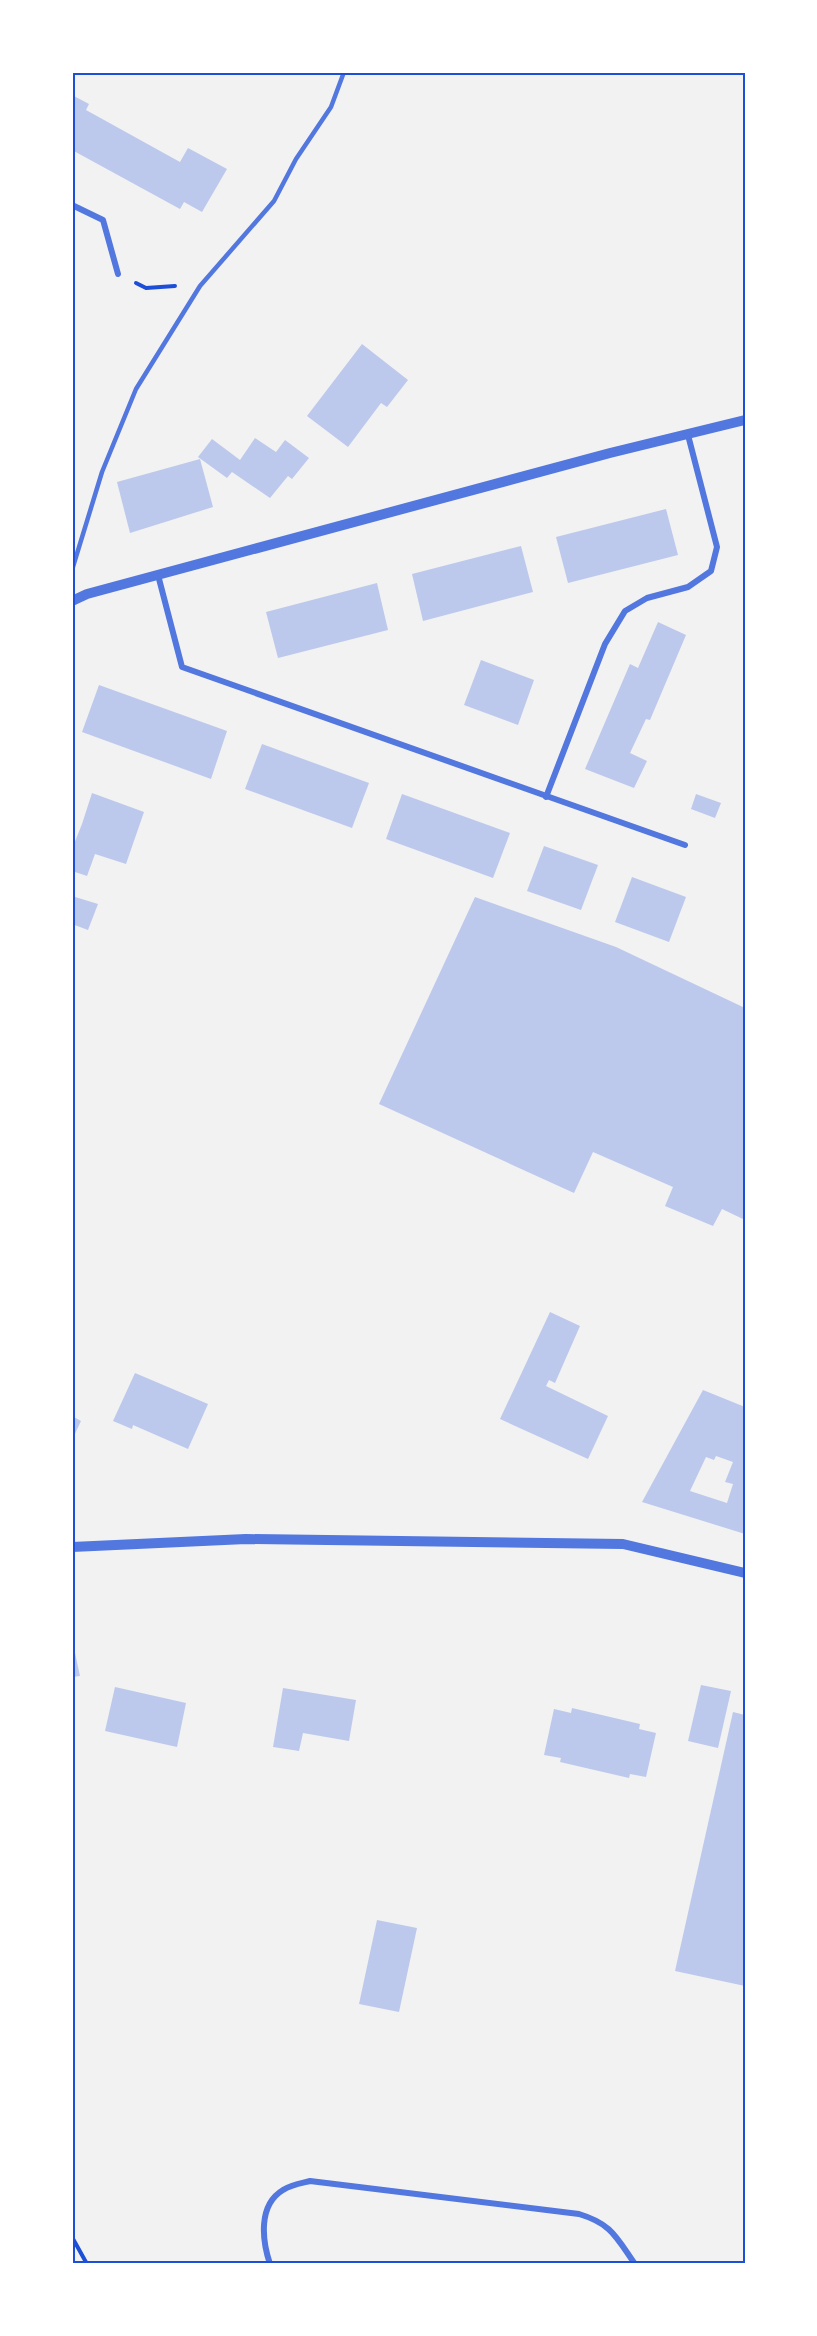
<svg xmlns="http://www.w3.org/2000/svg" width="817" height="2336" font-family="'Roboto Condensed',sans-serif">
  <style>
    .building { fill: #bdc9ec; fill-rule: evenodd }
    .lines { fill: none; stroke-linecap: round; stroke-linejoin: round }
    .path { stroke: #1d4ed8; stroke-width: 4 }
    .service { stroke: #5277de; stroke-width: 4.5 }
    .minor { stroke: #5277de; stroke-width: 6 }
    .tertiary { stroke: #5277de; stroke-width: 10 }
    .neatline { fill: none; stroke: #1d4ed8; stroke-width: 2 }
  </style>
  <rect width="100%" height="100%" fill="#f2f2f2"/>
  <g class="building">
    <polygon points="72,95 89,104 86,110 180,162 188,148 227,169 202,212 184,202 180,209 72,150"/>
    <polygon points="362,344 408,380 387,407 381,403 348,447 307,416"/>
    <polygon points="255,438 276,452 285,440 309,458 292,479 288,476 270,498 232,472 227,478 198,457 212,439 240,460"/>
    <polygon points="200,459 213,507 130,533 117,482"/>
    <polygon points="666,509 678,555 568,583 556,537"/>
    <polygon points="521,546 533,592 423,621 412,574"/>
    <polygon points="377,583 388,630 278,658 266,612"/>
    <polygon points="658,622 686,635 650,720 646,719 630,753 647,761 634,788 585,769 630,664 638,668"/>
    <polygon points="481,660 534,680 518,725 464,705"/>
    <polygon points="99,685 227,731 211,779 82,732"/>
    <polygon points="262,744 369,783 352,828 245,789"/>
    <polygon points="92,793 144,812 126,864 95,854 87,876 72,871 72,843 74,844 82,824"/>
    <polygon points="402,794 510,833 493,878 386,839"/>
    <polygon points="696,794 721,803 715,818 691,809"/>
    <polygon points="544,846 598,865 581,910 527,891"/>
    <polygon points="632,877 686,897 669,942 615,922"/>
    <polygon points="72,896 98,904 88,930 72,924"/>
    <polygon points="475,897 616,947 745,1008 745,1220 722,1209 713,1226 665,1206 673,1187 593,1152 574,1193 379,1104"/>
    <polygon points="550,1312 580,1326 555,1383 549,1380 546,1386 608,1416 588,1459 500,1419"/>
    <polygon points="135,1373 208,1404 188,1449 133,1425 132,1429 113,1421"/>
    <path d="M703 1390 745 1407V1534L642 1502ZM716 1456 733 1462 725 1482 733 1484 727 1503 690 1491 706 1457 714 1460Z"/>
    <polygon points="72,1416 81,1421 72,1440"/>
    <polygon points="72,1639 80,1676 72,1677"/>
    <polygon points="701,1685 731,1691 718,1748 688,1741"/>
    <polygon points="115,1687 186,1703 177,1747 105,1731"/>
    <polygon points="283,1688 356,1700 349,1741 303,1733 299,1751 273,1747"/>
    <polygon points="572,1708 640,1724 639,1729 656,1733 646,1777 630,1774 629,1778 560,1762 561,1758 544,1755 554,1709 571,1713"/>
    <polygon points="733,1712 745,1715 745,1986 675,1971"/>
    <polygon points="377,1920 417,1928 399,2012 359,2004"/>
  </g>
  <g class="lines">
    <g class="path">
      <polyline points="136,283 146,288 175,286"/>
      <polyline points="72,2237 87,2264"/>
    </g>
    <polyline class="service" points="72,570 102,472 136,389 200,286 274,201 296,159 331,107 344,72"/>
    <g class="minor">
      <polyline points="72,205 103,220 118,274"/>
      <polyline points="158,575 182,667 685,845"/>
      <polyline points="546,797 605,644 625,611 647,598 688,587 711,571 717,547 688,435"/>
      <path d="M270 2264C262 2240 258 2205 283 2190 290 2185 302 2183 310 2181L579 2214C612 2224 616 2237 635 2264"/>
    </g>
    <g class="tertiary">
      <polyline points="72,601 87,594 610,453 745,420"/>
      <polyline points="72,1547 246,1539 623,1544 745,1573"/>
    </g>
  </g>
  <rect width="817" height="2336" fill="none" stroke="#ffffff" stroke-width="147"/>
  <rect x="74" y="74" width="670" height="2188" class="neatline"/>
</svg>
